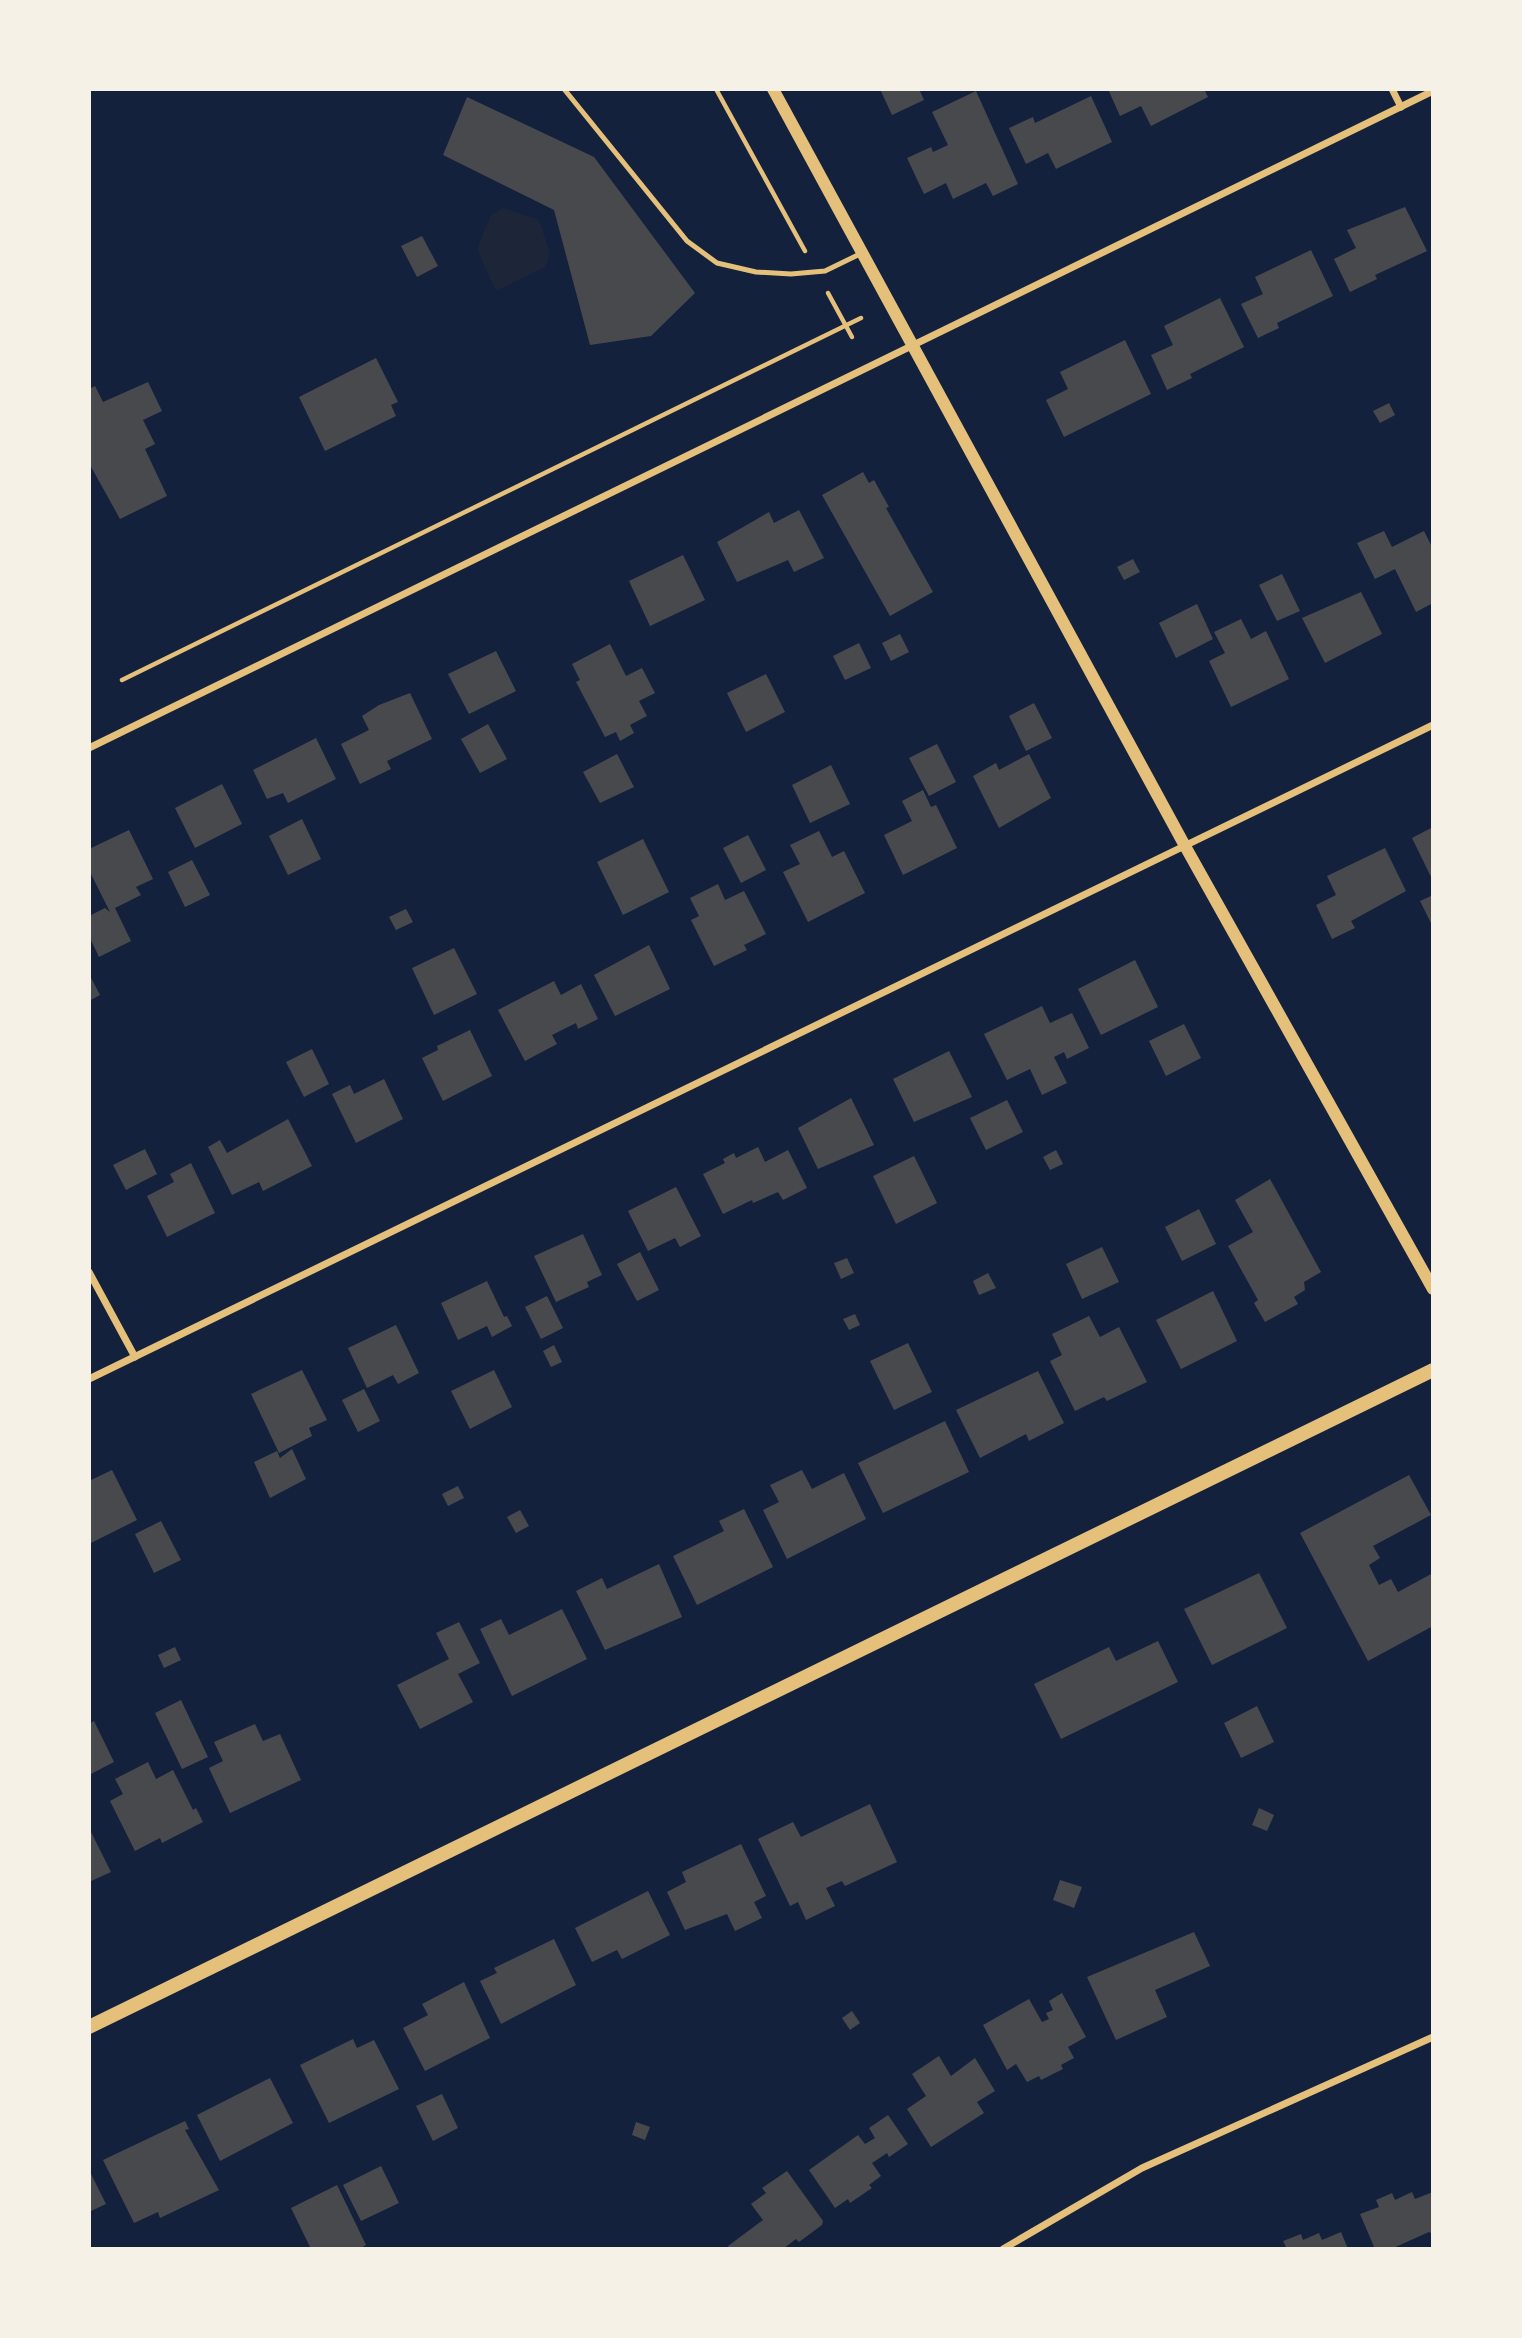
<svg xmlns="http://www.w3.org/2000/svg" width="1522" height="2338" font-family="'Public Sans',sans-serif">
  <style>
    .green { fill: #1d2539 }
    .building { fill: #48494c }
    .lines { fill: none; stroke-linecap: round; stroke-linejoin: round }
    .path { stroke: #e5c07b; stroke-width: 4.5 }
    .service { stroke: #e5c07b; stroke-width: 5 }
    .minor { stroke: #e5c07b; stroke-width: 7 }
    .tertiary { stroke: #e5c07b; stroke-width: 12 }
    .secondary { stroke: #e5c07b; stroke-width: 14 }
  </style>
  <rect width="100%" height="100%" fill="#14213d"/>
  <polygon class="green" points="503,208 539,220 550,253 545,267 496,291 477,249 491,215"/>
  <g class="building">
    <polygon points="880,89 919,89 924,100 892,115"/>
    <polygon points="1108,89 1204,89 1208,97 1151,126 1141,106 1120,116"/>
    <polygon points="976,91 1018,184 993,196 986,183 953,199 946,183 924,194 907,158 931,147 933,152 948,145 932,112"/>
    <polygon points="1091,96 1112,142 1056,169 1048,153 1026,164 1009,128 1033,117 1035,123"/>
    <polygon points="467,97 594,157 695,293 651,336 590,345 554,210 443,155"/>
    <polygon points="1405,207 1427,251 1375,275 1377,279 1350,292 1334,259 1356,248 1347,230"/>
    <polygon points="422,236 438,266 417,277 401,246"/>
    <polygon points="1311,250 1333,296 1277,323 1279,328 1258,338 1241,304 1263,294 1255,277"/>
    <polygon points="1220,298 1244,347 1190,374 1192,378 1167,390 1151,355 1173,345 1164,326"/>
    <polygon points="1125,340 1151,394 1064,437 1046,400 1068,389 1060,372"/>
    <polygon points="376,358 398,402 391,405 396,416 325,451 299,397"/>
    <polygon points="148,382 162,411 143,420 155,444 145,449 167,496 120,519 89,463 89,389 95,386 103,402"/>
    <polygon points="1389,403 1395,415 1380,423 1373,411"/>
    <polygon points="863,472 869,483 874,480 889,507 886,508 933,592 890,616 822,495"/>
    <polygon points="799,510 824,558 794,572 788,560 737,582 717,542 769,512 774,523"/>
    <polygon points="1384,531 1392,547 1424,531 1433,549 1433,603 1416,612 1395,569 1375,579 1357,543"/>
    <polygon points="683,555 705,600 650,626 629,581"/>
    <polygon points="1133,559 1140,572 1124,580 1117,567"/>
    <polygon points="1282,574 1300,611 1277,621 1259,585"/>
    <polygon points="1361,592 1382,634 1325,663 1302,618"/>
    <polygon points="1197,604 1213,639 1176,658 1159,623"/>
    <polygon points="1241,619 1251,639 1266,631 1289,679 1231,707 1209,661 1225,653 1214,632"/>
    <polygon points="900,634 909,652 891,661 882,643"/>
    <polygon points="859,643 871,668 845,680 833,656"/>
    <polygon points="610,644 626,676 642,668 655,693 639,701 647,716 630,725 634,733 620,741 616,732 605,737 576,682 580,680 572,664"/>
    <polygon points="496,651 516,691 469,714 448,674"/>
    <polygon points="766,674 785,712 746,732 727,693"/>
    <polygon points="410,693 432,739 387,761 391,769 360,784 341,744 369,730 362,716 379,705"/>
    <polygon points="1034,703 1052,738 1026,751 1009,716"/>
    <polygon points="488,724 507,759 480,773 461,739"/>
    <polygon points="316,738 336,779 288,803 283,793 267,799 253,770"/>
    <polygon points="937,744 956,782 929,796 909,758"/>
    <polygon points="617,754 634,787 600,803 583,772"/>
    <polygon points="1029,754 1051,798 999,828 973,776 996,763 999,770"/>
    <polygon points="831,765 850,804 810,823 792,785"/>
    <polygon points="222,784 242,824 195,848 175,808"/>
    <polygon points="923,790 931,807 936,805 957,848 903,875 884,835 912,821 902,801"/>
    <polygon points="302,819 321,859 288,875 269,836"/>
    <polygon points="1433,827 1433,881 1412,838"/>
    <polygon points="129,830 153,879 136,887 141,895 115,908 131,941 99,957 89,936 89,916 105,908 110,912 89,870 89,849"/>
    <polygon points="819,831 832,857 844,851 865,893 808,922 783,872 800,864 790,845"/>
    <polygon points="748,835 766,870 741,883 723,848"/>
    <polygon points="643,839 669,892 623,915 597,862"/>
    <polygon points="1385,848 1406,891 1351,921 1355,928 1332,939 1316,905 1336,895 1327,876"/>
    <polygon points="192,860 210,895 185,907 168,872"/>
    <polygon points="718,884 725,900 744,891 766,934 744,945 747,950 714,966 691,920 699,916 690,898"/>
    <polygon points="1433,895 1433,927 1420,901"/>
    <polygon points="406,909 413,922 396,930 389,917"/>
    <polygon points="649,945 670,989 615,1016 594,975"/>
    <polygon points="454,948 477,994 434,1015 412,968"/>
    <polygon points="1135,960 1158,1007 1101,1035 1078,989"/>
    <polygon points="89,974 100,995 89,1001"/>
    <polygon points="554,981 561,995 581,984 598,1019 578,1029 576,1023 552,1035 557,1044 525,1061 498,1010"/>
    <polygon points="1042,1006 1050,1023 1072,1013 1089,1048 1067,1059 1064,1052 1054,1057 1067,1083 1042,1095 1030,1069 1007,1080 984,1034"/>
    <polygon points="1184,1024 1201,1058 1166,1076 1149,1041"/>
    <polygon points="470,1030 492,1076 443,1101 422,1058 438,1050 437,1046"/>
    <polygon points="312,1049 329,1084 304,1097 286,1062"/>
    <polygon points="949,1051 972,1097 914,1122 893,1079"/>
    <polygon points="384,1079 403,1119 356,1143 332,1094 350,1085 354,1094"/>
    <polygon points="851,1098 874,1145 818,1169 798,1128"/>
    <polygon points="1007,1100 1023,1132 986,1150 970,1118"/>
    <polygon points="288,1119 312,1166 263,1191 259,1182 232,1195 208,1147 220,1140 227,1153"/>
    <polygon points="758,1147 765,1162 788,1150 807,1188 783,1200 778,1192 753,1203 752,1200 723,1214 703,1174 725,1163 723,1159 734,1153 736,1158"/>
    <polygon points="145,1149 157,1174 126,1190 113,1165"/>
    <polygon points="1056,1150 1063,1164 1050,1170 1043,1157"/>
    <polygon points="914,1156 937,1203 896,1224 873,1176"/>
    <polygon points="191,1163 215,1213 167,1237 147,1196 174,1182 170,1174"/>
    <polygon points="1270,1179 1321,1272 1304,1282 1305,1290 1294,1297 1298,1304 1265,1322 1254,1303 1258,1300 1228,1246 1253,1232 1235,1200"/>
    <polygon points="676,1187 701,1236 680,1247 675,1238 648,1251 628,1211"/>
    <polygon points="1199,1209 1216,1244 1182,1261 1165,1227"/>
    <polygon points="583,1234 602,1275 587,1282 589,1287 556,1302 534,1256"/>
    <polygon points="1102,1247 1119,1282 1082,1299 1066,1264"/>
    <polygon points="640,1252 659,1290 637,1301 617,1264"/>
    <polygon points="847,1258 854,1273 841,1279 834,1263"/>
    <polygon points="988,1273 996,1288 979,1295 973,1281"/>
    <polygon points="487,1281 504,1317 507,1316 512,1326 492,1337 487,1326 458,1340 441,1303"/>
    <polygon points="1213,1291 1237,1341 1181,1369 1156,1320"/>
    <polygon points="547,1296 563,1328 541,1339 525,1307"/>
    <polygon points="855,1314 860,1325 849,1330 843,1319"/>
    <polygon points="1089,1316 1100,1337 1119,1327 1147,1382 1107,1401 1104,1397 1075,1411 1050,1361 1062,1355 1052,1334"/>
    <polygon points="396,1325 419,1373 398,1384 393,1375 367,1388 348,1348"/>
    <polygon points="908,1343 932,1392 894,1410 870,1361"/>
    <polygon points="554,1345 562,1362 551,1367 543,1351"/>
    <polygon points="302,1370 327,1420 309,1428 312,1436 279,1453 251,1394"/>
    <polygon points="494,1370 512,1407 470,1429 451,1391"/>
    <polygon points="1038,1371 1064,1423 1029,1441 1026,1434 980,1458 956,1410"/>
    <polygon points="364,1389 380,1421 358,1432 342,1400"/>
    <polygon points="945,1421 969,1472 883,1513 858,1463"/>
    <polygon points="292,1449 306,1479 270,1498 254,1462 277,1451 280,1458"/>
    <polygon points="112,1470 137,1520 89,1544 89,1481"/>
    <polygon points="802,1470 812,1489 844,1473 866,1519 787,1559 763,1510 779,1502 770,1485"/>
    <polygon points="1409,1475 1431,1515 1373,1546 1380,1558 1369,1565 1379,1585 1391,1579 1398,1592 1433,1573 1433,1626 1368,1661 1300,1533"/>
    <polygon points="458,1486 464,1498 448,1506 442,1494"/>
    <polygon points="744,1509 773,1567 697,1605 673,1556 724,1531 719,1521"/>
    <polygon points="520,1510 529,1526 516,1533 507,1517"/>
    <polygon points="161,1521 181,1560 154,1573 135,1534"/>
    <polygon points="659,1564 682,1617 605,1650 576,1591 602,1578 607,1589"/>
    <polygon points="1259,1573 1287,1628 1212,1665 1184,1609"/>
    <polygon points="562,1609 587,1659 512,1696 480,1629 501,1619 509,1635"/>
    <polygon points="459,1622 480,1663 458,1674 473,1702 420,1729 397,1685 449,1659 436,1633"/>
    <polygon points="1158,1641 1178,1682 1061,1739 1034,1684 1109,1647 1116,1661"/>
    <polygon points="175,1647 181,1660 164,1668 158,1655"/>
    <polygon points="181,1700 208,1757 182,1769 155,1713"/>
    <polygon points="1257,1706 1274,1742 1241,1758 1224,1723"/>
    <polygon points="94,1721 114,1762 89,1775 89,1724"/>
    <polygon points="255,1724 263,1741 280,1734 301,1780 230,1813 209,1768 223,1761 214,1742"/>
    <polygon points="148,1762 156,1779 173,1770 193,1810 196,1808 203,1822 162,1843 160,1838 135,1851 110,1801 123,1794 115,1779"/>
    <polygon points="870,1804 897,1862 845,1886 842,1881 826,1888 835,1906 806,1920 798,1902 790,1906 758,1839 793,1822 801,1837"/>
    <polygon points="1259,1808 1274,1815 1267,1831 1252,1825"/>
    <polygon points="89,1828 111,1872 89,1882"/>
    <polygon points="741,1844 766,1896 754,1902 762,1918 735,1931 727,1914 685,1930 667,1892 686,1882 682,1872"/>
    <polygon points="1060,1880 1082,1887 1074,1908 1053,1900"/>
    <polygon points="648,1891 670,1935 622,1959 617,1950 592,1962 575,1928"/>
    <polygon points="1194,1932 1210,1966 1155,1990 1167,2017 1116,2040 1087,1977"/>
    <polygon points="554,1939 576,1985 501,2024 480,1981 497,1973 494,1968"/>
    <polygon points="464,1982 490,2038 425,2071 403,2028 428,2015 422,2004"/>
    <polygon points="1062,1993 1086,2037 1068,2047 1074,2058 1061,2065 1063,2069 1041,2080 1039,2076 1027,2082 1016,2064 1007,2070 983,2025 1029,1999 1042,2022 1049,2019 1046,2013 1053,2010 1049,2001"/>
    <polygon points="852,2011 860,2023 850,2030 842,2018"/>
    <polygon points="353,2039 357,2048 374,2040 399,2089 329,2123 300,2065"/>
    <polygon points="939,2056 951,2076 975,2058 995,2091 977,2102 984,2113 931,2147 907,2109 926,2096 912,2074"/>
    <polygon points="270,2078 293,2123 220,2161 197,2115"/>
    <polygon points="442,2094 458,2128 433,2141 416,2106"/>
    <polygon points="888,2115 908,2144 889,2157 887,2153 872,2163 881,2176 869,2185 872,2188 850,2203 848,2199 835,2208 809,2170 858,2135 865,2144 875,2138 869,2128"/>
    <polygon points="185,2121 189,2129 185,2130 219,2190 160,2218 158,2212 134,2223 103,2160"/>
    <polygon points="636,2122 650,2127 645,2140 632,2135"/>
    <polygon points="381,2166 399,2203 361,2221 343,2185"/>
    <polygon points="89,2170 106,2204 89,2212"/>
    <polygon points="787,2171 823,2221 822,2225 799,2242 796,2239 783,2249 730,2249 728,2246 763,2220 751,2204 766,2193 762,2188"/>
    <polygon points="337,2185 366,2245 359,2249 311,2249 291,2208"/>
    <polygon points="1412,2192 1415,2199 1433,2192 1433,2234 1429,2232 1391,2249 1375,2249 1360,2214 1379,2207 1376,2200 1392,2193 1395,2200"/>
    <polygon points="1341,2232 1348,2249 1281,2249 1286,2247 1283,2241 1301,2234 1303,2240 1319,2233 1322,2240"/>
  </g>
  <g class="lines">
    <g class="path">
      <polyline points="716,89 805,251"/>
      <polyline points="828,293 852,337"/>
      <polyline points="122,680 861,318"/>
    </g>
    <polyline class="service" points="564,89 687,241 717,263 756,272 791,274 825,271 862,253"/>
    <g class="minor">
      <polyline points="1392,89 1401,107"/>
      <polyline points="89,748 1433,91"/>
      <polyline points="89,1272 135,1357"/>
      <polyline points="89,1379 1433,725"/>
      <polyline points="1003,2249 1142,2168 1433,2037"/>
    </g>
    <polyline class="tertiary" points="773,89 1185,846 1433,1289"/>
    <polyline class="secondary" points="89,2027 1433,1370"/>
  </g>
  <rect width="1522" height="2338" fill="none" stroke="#f6f1e7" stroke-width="182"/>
</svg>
